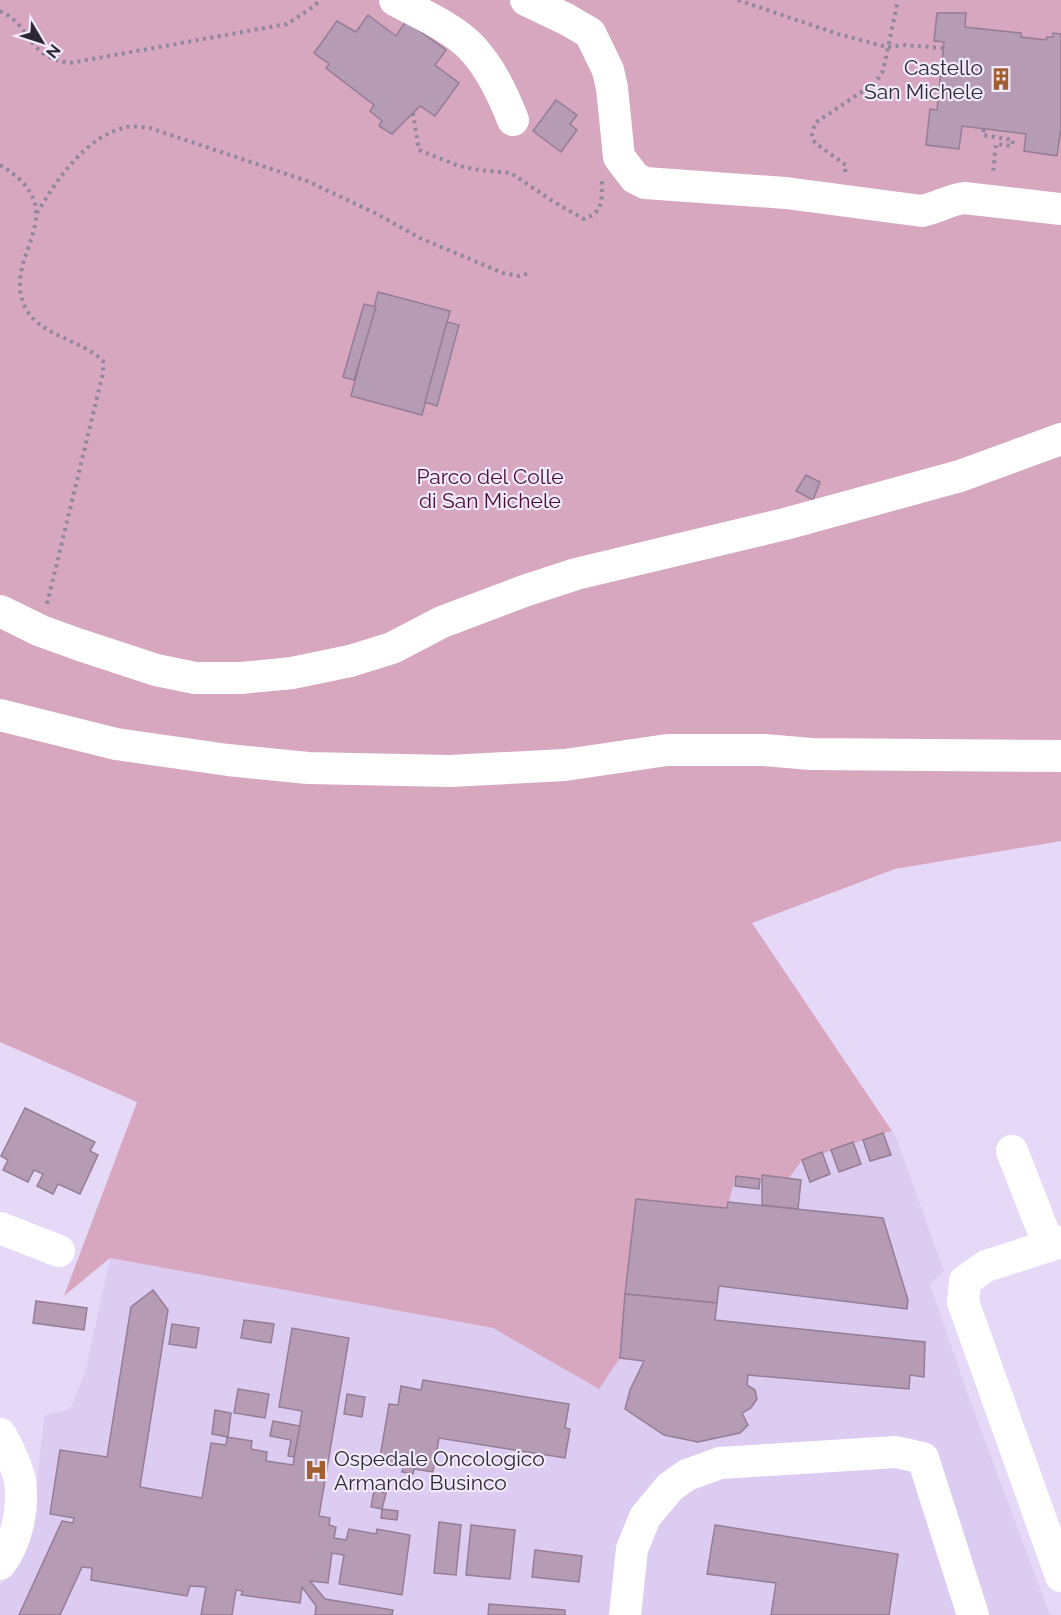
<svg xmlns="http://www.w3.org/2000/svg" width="1061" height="1615" font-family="Raleway,sans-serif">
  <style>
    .built { fill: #ddccf2 }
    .green { fill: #d6a7be }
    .building { fill: #b59cb4; stroke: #957d95; stroke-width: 1.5 }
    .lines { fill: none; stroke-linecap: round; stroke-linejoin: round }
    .path { stroke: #90879d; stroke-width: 4; stroke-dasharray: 3 4.5; stroke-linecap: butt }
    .minor { stroke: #fff; stroke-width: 32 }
    .labels { text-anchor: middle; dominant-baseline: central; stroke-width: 4.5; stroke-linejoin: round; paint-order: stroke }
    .poi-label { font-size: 21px; fill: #2d2834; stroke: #f1e9fc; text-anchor: end }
    .park-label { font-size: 21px; fill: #4c0c33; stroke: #f1e9fc }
  </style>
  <rect width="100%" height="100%" fill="#e6d9f8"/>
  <polygon class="built" points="892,1131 896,1137 944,1271 930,1284 966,1389 1050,1615 0,1615 0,1585 19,1562 33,1523 44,1416 70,1409 85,1373 110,1258 493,1328 599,1389 625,1294 728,1202 736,1176 762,1175 822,1152"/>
  <polygon class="green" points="0,0 1061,0 1061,841 895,869 752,923 892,1131 802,1160 789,1178 762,1175 760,1179 736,1176 727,1208 625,1294 620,1358 599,1389 493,1328 110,1258 64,1296 137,1102 0,1042"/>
  <g class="building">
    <polygon points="937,13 966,13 965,27 1021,33 1021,37 1046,40 1047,37 1053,37 1053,33 1061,34 1061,128 1057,156 1024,151 1026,134 962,126 959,149 926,145 930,109 937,110 944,42 934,41"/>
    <polygon points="368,15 396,36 406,21 446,50 435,65 459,83 435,116 420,106 392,134 379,126 382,121 370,111 374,105 326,68 329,64 314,53 337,21 356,32"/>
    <polygon points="556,100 577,115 570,124 577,130 561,152 533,131"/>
    <polygon points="378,292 450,311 422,415 351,396"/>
    <polygon points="364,304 376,307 354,380 343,377"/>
    <polygon points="447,322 459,325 437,406 425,402"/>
    <polygon points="806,475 820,482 813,500 796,491"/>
    <polygon points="25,1108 95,1142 90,1151 98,1155 80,1194 58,1184 53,1194 37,1186 43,1174 34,1170 28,1182 3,1170 8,1160 1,1156"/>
    <polygon points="883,1133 891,1155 870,1161 863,1140"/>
    <polygon points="853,1142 861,1164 839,1172 831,1150"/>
    <polygon points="822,1152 830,1174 810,1182 802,1160"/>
    <polygon points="762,1175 801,1180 798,1209 762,1205"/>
    <polygon points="736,1176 760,1179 759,1189 735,1186"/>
    <polygon points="636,1199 725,1208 727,1208 728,1202 883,1218 908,1300 907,1309 719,1286 717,1303 625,1294"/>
    <polygon points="153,1290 168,1310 140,1487 202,1498 211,1443 226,1445 227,1437 252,1441 251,1449 267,1452 266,1461 293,1465 302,1411 279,1407 292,1328 349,1338 319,1516 330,1518 329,1525 336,1527 334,1538 346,1540 349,1529 376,1534 377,1529 410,1535 402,1595 339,1584 344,1555 332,1553 328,1583 310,1581 325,1599 393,1610 392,1615 315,1615 316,1606 302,1587 300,1603 241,1595 243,1591 236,1590 232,1615 201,1615 206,1587 190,1586 187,1596 91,1580 92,1568 82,1567 60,1615 19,1615 62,1521 73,1523 74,1518 50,1514 60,1450 107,1457 131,1307"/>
    <polygon points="625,1294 717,1303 715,1320 925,1342 924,1377 910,1375 909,1389 748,1375 747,1385 755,1390 757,1399 751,1408 742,1413 748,1425 740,1433 698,1442 664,1435 625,1409 630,1390 644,1361 620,1358"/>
    <polygon points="36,1301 87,1308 84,1330 33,1323"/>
    <polygon points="244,1320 274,1324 271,1343 241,1338"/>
    <polygon points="172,1324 199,1328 196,1348 169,1344"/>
    <polygon points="423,1380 569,1404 565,1428 570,1429 565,1458 439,1438 433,1472 414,1469 413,1474 402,1472 403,1467 379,1463 389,1404 398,1405 401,1386 421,1390"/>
    <polygon points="238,1389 269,1394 265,1418 234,1413"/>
    <polygon points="347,1394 365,1397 362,1417 344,1414"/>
    <polygon points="215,1410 231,1413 228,1437 212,1434"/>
    <polygon points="273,1421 300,1426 294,1457 288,1456 291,1440 270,1436"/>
    <polygon points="374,1490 386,1493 382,1509 371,1507"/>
    <polygon points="382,1509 398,1511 397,1520 381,1518"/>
    <polygon points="439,1522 461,1525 456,1575 434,1573"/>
    <polygon points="471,1525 515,1530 510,1579 466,1575"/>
    <polygon points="715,1525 898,1554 889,1615 771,1615 776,1583 707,1574"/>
    <polygon points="535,1550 582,1556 579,1582 532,1577"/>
    <polygon points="489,1604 565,1610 565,1615 488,1615"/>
  </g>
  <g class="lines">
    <g class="path">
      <polyline points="738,0 838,34 887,47 905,45 943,48"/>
      <path d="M0 11C33 26 25 57 70 63L287 24 313 7 320 0"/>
      <path d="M413 113 419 150 459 166 479 170 511 173 554 202 584 219C605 211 601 200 602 181"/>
      <polyline points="984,129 983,135 1013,140 1012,146 996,144 993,173"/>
      <path d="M0 165C79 212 0 255 25 307 39 336 81 339 103 361V373L47 604"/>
      <polyline points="845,172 846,165 815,143 812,134 815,123 875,83 883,71 898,0"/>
      <path d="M37 213C57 179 86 136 127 127 134 126 143 127 150 128L307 181 377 214 420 238 503 273 519 276 530 273"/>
    </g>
    <g class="minor">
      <path d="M395 0C420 14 450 26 471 47 490 67 503 94 513 120"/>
      <path d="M526 0 566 19 590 33 608 70 612 88 619 157 635 178 645 183 786 193 922 211C937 208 949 200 964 198L1061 209"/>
      <polyline points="0,611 41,631 80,645 156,670 195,678 241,678 292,673 350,661 392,648 442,622 524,591 576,574 785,524 960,476 1061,439"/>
      <polyline points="0,715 116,744 228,760 308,768 450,771 565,765 667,750 764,750 811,754 1061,756"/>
      <polyline points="1012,1151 1049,1246"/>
      <polyline points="0,1228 59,1251"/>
      <polyline points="1061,1242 986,1266 965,1281 963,1302 1061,1576"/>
      <path d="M0 1434C6 1443 18 1469 20 1481 24 1508 17 1542 0 1564"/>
      <polyline points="625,1615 632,1549 645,1517 670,1487 687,1475 720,1463 896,1452 923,1458 973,1615"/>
    </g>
  </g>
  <defs>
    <g id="building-bare" transform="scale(1.8)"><path d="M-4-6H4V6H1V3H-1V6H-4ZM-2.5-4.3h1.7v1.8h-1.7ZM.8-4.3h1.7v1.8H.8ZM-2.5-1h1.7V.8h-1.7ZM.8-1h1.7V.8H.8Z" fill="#a35f2f" stroke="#f1e9fc" stroke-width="2.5" paint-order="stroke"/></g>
    <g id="hospital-bare" transform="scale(1.8)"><path d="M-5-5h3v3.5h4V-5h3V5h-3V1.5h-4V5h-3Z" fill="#a35f2f" stroke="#f1e9fc" stroke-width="2.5" paint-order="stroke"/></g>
  </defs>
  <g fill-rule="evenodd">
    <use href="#building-bare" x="1001" y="79"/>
    <use href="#hospital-bare" x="316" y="1470"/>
  </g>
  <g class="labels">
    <g class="poi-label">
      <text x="983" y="67">Castello<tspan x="983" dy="24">San Michele</tspan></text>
      <text x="334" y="1458" text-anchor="start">Ospedale Oncologico<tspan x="334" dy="24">Armando Businco</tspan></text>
    </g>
    <g class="park-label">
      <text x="490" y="476">Parco del Colle<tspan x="490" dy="24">di San Michele</tspan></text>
    </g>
  </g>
  <g transform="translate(42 42) rotate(129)" stroke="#f1e9fc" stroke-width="4.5" paint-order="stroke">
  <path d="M0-4.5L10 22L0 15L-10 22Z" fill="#2d2834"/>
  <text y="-9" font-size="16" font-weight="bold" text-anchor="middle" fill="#2d2834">N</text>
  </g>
</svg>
